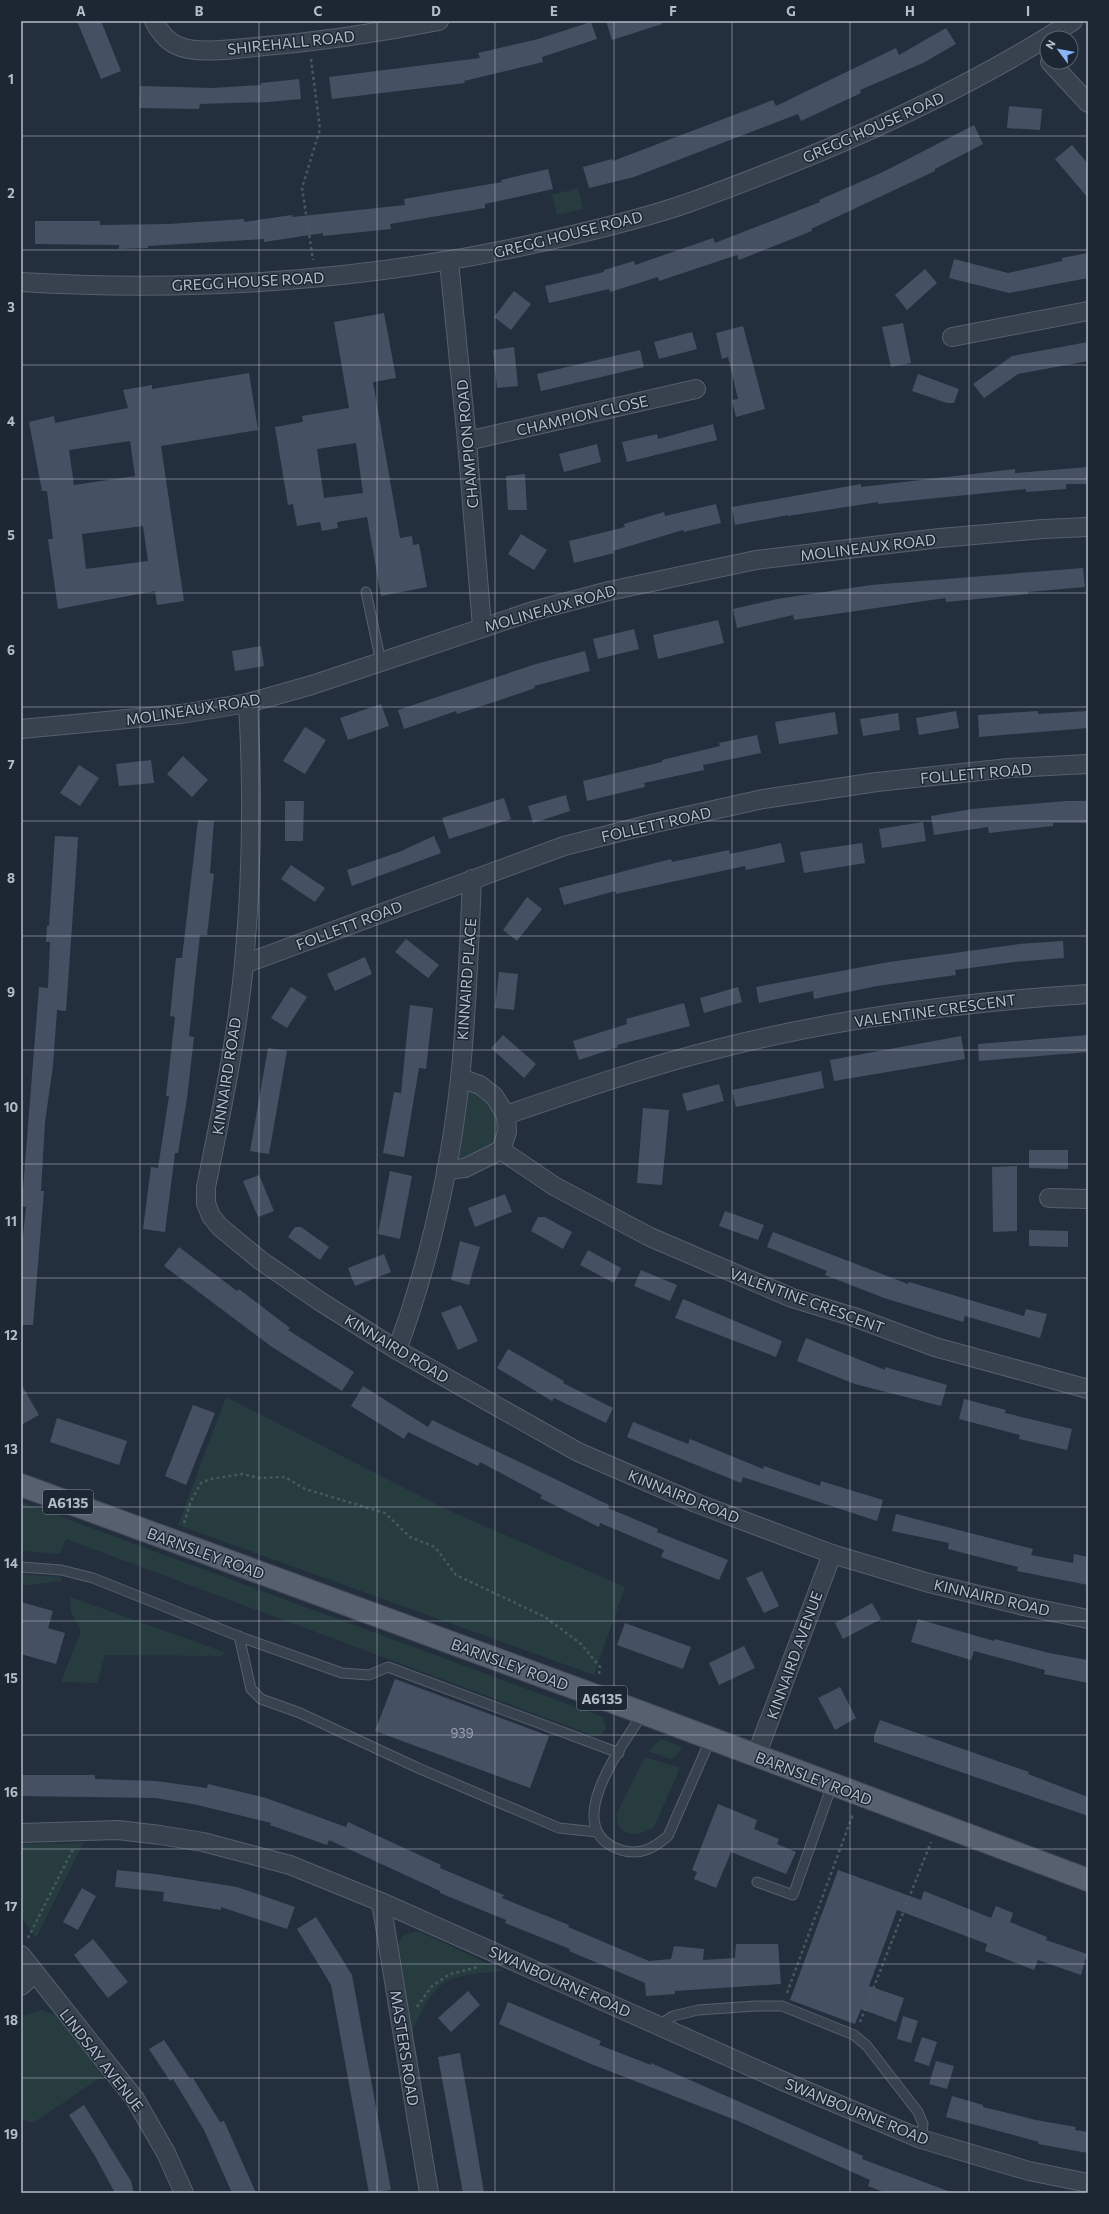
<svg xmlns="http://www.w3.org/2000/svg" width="1109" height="2214" font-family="Commissioner,sans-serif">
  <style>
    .green { fill: #263c3f }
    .building { fill: #455162; fill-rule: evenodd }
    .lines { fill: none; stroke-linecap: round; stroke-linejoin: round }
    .lane-casing { stroke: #565f6c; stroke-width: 11 }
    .street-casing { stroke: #565f6c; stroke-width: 20 }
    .primary-casing { stroke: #414a57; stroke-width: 24 }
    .path { stroke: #44595c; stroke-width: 2.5; stroke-dasharray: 3 3; stroke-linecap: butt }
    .lane { stroke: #38414e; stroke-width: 9 }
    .street { stroke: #38414e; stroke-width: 18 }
    .primary { stroke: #56606e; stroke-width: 22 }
    .grid { fill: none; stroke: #b4bcc9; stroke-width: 1; stroke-opacity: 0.55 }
    .labels { text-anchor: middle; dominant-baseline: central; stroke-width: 3; stroke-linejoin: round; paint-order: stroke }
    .number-label { font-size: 13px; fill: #98a1af }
    .shield { fill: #1d2633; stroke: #878f9c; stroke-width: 1 }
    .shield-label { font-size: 14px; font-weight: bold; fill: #b4bcc9 }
    .street-label { font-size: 15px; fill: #b4bcc9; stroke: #1d2633 }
    .neatline { fill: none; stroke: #b4bcc9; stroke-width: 1.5 }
    .grid-label { font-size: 13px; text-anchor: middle; font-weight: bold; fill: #b4bcc9 }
  </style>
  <rect width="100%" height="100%" fill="#242f3e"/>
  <g class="green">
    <polygon points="578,188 583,209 557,215 552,195"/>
    <path d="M465 1086C476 1091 491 1097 497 1109 499 1112 499 1117 499 1121 502 1145 475 1160 454 1161Z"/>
    <polygon points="226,1397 450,1511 625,1587 594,1675 178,1525"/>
    <polygon points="21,1502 603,1717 606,1728 601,1735 597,1737 66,1539 60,1554 21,1551"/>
    <polygon points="21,1574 61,1577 62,1581 21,1586"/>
    <polygon points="70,1597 224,1652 223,1656 105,1655 97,1683 61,1682 81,1631 71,1612"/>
    <polygon points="661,1739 682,1747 676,1756 670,1759 648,1751"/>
    <path d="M645 1757 680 1768 654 1827C637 1838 616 1838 617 1813Z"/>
    <polygon points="83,1843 36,1938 21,1917 21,1844"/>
    <path d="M418 1931 504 1971C444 1976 436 1977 411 2034L394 1954 398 1943 405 1934Z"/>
    <polygon points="42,2010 62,2017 109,2072 33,2123 21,2119 21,2016"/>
  </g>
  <g class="building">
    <polygon points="77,21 101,21 121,71 101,79"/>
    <polygon points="606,21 661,21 662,24 612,40"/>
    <polygon points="591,22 597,39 542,57 543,62 464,81 465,83 332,99 329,77 480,58 478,53 538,39"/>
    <polygon points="946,28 956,44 923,63 860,90 861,93 801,121 798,114 634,177 589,188 583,167 612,159 613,161 773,100 776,106 896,48 899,55"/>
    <polygon points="299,79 301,99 268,102 200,104 199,109 139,108 140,86 212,88 261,85 261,83"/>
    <polygon points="1009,106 1042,109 1040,130 1007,128"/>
    <polygon points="974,125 983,144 935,169 935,171 811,229 812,231 739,260 737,255 659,281 658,277 610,292 609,289 549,303 545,286 604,272 604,270 634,261 635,265 713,238 715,243 820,202 819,200 883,172"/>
    <polygon points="1072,145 1088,164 1088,198 1055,159"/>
    <polygon points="548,169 553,189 485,204 485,208 390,224 391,229 323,236 323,233 264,242 264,239 148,246 148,248 119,249 119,245 35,244 35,221 100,221 100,225 168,224 244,219 244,222 292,215 293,217 405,205 404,199 502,182 501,180"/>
    <polygon points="1088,253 1088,278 1009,293 949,278 954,259 1008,273 1062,261 1062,258"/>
    <polygon points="925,269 937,283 907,310 895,295"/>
    <polygon points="514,291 531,304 511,330 494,317"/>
    <path d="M384 313 396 378 373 382 400 538 412 536 413 545 419 544 427 587 381 596 367 517 337 522 338 528 322 531 320 522 297 526 293 504 288 505 275 427 303 422 302 416 349 408 334 322ZM356 443 363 493 324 498 317 449Z"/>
    <polygon points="903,323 911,363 891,367 882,327"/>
    <polygon points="743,326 765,409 736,417 732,400 738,399 728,357 722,359 716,333"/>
    <polygon points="692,332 697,349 659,359 654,342"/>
    <polygon points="1088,342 1088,361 1018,374 984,398 973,384 1012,356"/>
    <polygon points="514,347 518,386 497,388 493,350"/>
    <polygon points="640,350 644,367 541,391 537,374"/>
    <path d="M249 373 258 430 161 446 184 601 157 605 155 591 58 609 48 539H53L47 491H42L29 422 54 416 55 423 128 408 123 390 152 385V389ZM130 441 135 476 74 485 69 450ZM143 526 148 561 86 569 82 534Z"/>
    <polygon points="918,374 959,389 954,403 947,403 912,391"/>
    <polygon points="713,424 717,440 627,462 622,442 657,434 658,439"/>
    <polygon points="597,444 601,462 564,472 559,454"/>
    <polygon points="1088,467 1088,484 1066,484 1066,489 1026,492 1026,489 878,504 878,502 788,516 788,515 735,525 732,507 861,484 861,487 1015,469 1015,473"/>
    <polygon points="525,474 527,510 508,510 506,476"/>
    <polygon points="716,504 721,523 684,532 683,530 613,551 614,553 574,563 569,541 625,527 624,524 664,512 665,516"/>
    <polygon points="521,534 547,550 534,570 508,554"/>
    <polygon points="1083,568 1085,587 1028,592 1028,594 946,602 945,598 794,620 793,615 737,628 733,609 777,599 871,585"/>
    <polygon points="718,620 724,643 658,659 653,635"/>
    <polygon points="634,629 639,649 598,659 593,639"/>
    <polygon points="261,646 264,666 235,671 232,651"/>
    <polygon points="585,651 590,671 534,686 535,688 515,695 457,714 456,711 404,729 398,710 536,664"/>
    <polygon points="381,704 389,726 348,740 340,718"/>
    <polygon points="956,711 959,728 919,735 916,718"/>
    <polygon points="1038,711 1038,714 1088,711 1088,728 979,737 978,715"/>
    <polygon points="835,712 838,734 779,744 775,722"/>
    <polygon points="898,713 900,730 863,736 860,719"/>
    <polygon points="305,727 326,740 305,774 283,761"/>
    <polygon points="757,735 761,753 703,765 704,770 644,783 645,787 587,801 583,781 662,762 662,760 720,746 719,743"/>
    <polygon points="183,756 208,780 192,797 167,774"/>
    <polygon points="151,760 154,783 119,786 116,764"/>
    <polygon points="79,765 99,778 80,806 60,793"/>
    <polygon points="566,795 570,811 533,823 528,806"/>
    <polygon points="504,798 511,819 449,839 442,818"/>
    <polygon points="285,801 304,801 303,841 285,841"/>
    <polygon points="1066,801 1088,801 1088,823 1053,823 1053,826 989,833 988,827 934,835 931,816 972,809"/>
    <polygon points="198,820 214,821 210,873 214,874 207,935 200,935 189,1036 194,1037 187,1098 178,1153 175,1153 165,1232 143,1229 151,1167 158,1168 169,1096 166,1096 175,1017 170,1016 174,977 176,958 182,958"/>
    <polygon points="923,822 926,841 882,848 879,829"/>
    <polygon points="55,836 78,837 77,855 66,1011 57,1010 53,1066 45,1122 41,1191 44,1191 33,1325 21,1325 21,1255 26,1207 21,1206 21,1189 23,1189 39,987 48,988 50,942 46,942 47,926 49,926"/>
    <polygon points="434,836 441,853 352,886 347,870 399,852"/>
    <polygon points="781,843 785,862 746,870 745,866 616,894 615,891 564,905 559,888 671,859 672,862 729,850 730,854"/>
    <polygon points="862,843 865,863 804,873 800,852"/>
    <polygon points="291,865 325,888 315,902 281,879"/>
    <polygon points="527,897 542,909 517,941 503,930"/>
    <polygon points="406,939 439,965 428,978 395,952"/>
    <polygon points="1063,941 1064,958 1014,962 955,970 956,975 877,986 814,999 813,991 759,1003 756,987 889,962 1019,944"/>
    <polygon points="365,957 372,974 335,991 327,974"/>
    <polygon points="499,972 518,974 514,1010 495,1008"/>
    <polygon points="291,987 307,997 287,1028 271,1018"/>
    <polygon points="738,987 742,1002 704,1013 700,998"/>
    <polygon points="684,1003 690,1026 617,1045 618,1047 579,1060 573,1041 627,1024 626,1019"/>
    <polygon points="410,1005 433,1008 426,1069 419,1068 404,1157 383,1153 394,1092 401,1093"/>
    <polygon points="503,1035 536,1064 524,1078 491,1048"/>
    <polygon points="1088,1035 1088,1052 979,1061 978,1044"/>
    <polygon points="961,1036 965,1059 834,1081 830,1060"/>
    <polygon points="268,1048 287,1051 269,1154 250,1151"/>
    <polygon points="821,1071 824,1088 736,1107 732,1090"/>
    <polygon points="719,1084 724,1101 687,1111 682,1094"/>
    <polygon points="643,1108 669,1110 662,1185 637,1183"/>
    <polygon points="1029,1150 1068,1150 1068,1169 1029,1168"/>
    <polygon points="1017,1166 1017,1231 993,1232 992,1167"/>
    <polygon points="390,1171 412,1176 400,1239 378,1234"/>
    <polygon points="259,1175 274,1211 258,1217 243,1181"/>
    <polygon points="505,1194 512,1212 475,1227 468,1208"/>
    <polygon points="725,1211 764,1225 758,1240 719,1226"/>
    <polygon points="538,1217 545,1217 572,1232 563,1249 531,1231"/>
    <polygon points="295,1227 301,1227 329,1247 320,1260 288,1237"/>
    <polygon points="1029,1230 1068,1231 1068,1247 1029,1246"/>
    <polygon points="773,1232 908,1284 909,1282 1024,1316 1026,1309 1047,1314 1040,1338 965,1316 963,1322 884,1298 825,1275 827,1271 767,1247"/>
    <polygon points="460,1241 480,1247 469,1285 451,1280"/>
    <polygon points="179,1247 237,1291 239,1289 290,1328 288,1330 354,1372 342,1391 272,1347 164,1266"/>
    <polygon points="588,1250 621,1268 614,1283 580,1265"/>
    <polygon points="384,1254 391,1272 355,1286 348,1268"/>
    <polygon points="641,1270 677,1285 670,1301 634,1286"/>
    <polygon points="683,1299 782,1341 776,1357 675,1318"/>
    <polygon points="461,1305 478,1341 458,1350 441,1313"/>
    <polygon points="806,1338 885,1370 885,1367 947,1385 941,1406 855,1384 797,1361"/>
    <polygon points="508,1349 564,1381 563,1383 613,1408 606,1423 554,1398 552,1401 497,1368"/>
    <polygon points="21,1384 39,1415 21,1425"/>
    <polygon points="363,1386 428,1427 432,1420 609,1505 608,1508 658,1529 657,1532 728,1560 719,1580 661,1557 664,1550 600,1523 599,1527 540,1498 542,1495 480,1462 478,1466 408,1432 404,1439 351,1406"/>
    <polygon points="964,1399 1006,1410 1005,1413 1072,1429 1067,1450 1019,1439 1020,1435 959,1419"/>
    <polygon points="193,1405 215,1413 186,1485 165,1476"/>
    <polygon points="57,1418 127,1441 119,1465 50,1442"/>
    <polygon points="633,1422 688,1444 690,1439 763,1469 764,1466 820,1486 821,1481 883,1500 877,1521 743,1477 741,1483 627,1437"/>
    <polygon points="896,1514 1033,1549 1031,1555 1073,1563 1074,1554 1088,1557 1088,1585 1017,1571 1018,1567 948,1549 949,1543 892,1531"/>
    <polygon points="762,1571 779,1606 764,1613 746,1578"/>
    <polygon points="21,1602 53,1611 48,1628 65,1633 56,1664 21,1654"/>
    <polygon points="872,1603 881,1619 843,1639 835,1623"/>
    <polygon points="918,1619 994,1641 995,1639 1049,1653 1088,1660 1088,1683 1044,1674 1045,1670 974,1651 971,1660 911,1642"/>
    <polygon points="625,1623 691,1647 683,1669 617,1645"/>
    <polygon points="744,1646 755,1668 719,1685 709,1663"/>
    <polygon points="395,1679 549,1736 530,1788 375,1731"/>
    <polygon points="840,1687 856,1718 835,1730 818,1698"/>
    <polygon points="880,1720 1029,1772 1028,1774 1088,1797 1088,1816 874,1742 874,1736"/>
    <polygon points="21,1775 95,1775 95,1779 156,1781 207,1788 208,1784 266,1798 346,1827 348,1822 441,1865 440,1868 504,1895 502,1898 569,1925 568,1927 649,1961 671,1959 674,1946 704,1949 703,1960 735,1958 736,1944 778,1944 781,1984 675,1991 675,1994 646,1996 645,1983 569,1951 570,1949 505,1923 506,1920 440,1893 440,1891 329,1840 327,1845 270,1825 271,1823 193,1804 155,1798 21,1796"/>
    <polygon points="718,1804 757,1820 754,1829 779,1839 777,1844 796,1852 786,1874 731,1852 716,1888 694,1879 697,1872 692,1870"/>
    <polygon points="117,1870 155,1874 237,1887 295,1907 287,1929 221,1907 221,1910 163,1901 164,1892 115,1887"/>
    <polygon points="838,1870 921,1900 924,1891 991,1918 996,1906 1013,1913 1010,1922 1047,1937 1046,1940 1087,1954 1081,1975 1038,1960 1034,1970 985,1951 987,1944 897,1910 869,1986 904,1998 896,2022 861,2009 855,2024 790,2000"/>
    <polygon points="82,1888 96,1896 78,1930 63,1922"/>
    <polygon points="316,1917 352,1975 391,2190 369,2193 331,1985 297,1929"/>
    <polygon points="93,1939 128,1982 108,1998 74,1955"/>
    <polygon points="468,1991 480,2005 451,2032 438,2018"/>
    <polygon points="508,2002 601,2041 599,2045 651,2065 651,2063 863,2156 862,2159 948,2191 948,2193 886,2193 868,2186 870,2180 738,2121 591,2064 499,2024"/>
    <polygon points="903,2016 918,2021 911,2043 897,2039"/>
    <polygon points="922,2037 937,2042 929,2066 914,2061"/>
    <polygon points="164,2040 190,2079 193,2078 220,2122 224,2121 256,2193 232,2193 204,2130 173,2079 170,2081 149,2049"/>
    <polygon points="460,2053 471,2115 484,2193 463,2193 438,2057"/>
    <polygon points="936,2061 954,2066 947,2089 929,2084"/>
    <polygon points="952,2096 983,2105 983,2107 1036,2120 1076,2127 1075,2130 1088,2132 1088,2153 1038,2144 1039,2142 946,2117"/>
    <polygon points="84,2105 131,2181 134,2193 115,2193 95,2156 69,2115"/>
  </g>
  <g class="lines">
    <g class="lane-casing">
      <g id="lane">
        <polyline points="366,592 381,662"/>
        <polyline points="21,1567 61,1570 93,1578 243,1638 342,1673 369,1675 388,1667 619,1753"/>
        <polyline points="239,1636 251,1689 261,1699 300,1713 418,1768 559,1828 597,1832"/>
        <path d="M643 1713C624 1744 557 1829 621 1850 640 1856 654 1848 668 1836L711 1738"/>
        <polyline points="757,1882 793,1895 832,1785"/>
        <polyline points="659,2025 673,2016 698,2010 756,2006 782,2006 854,2035 867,2046 918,2112 923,2124 921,2139"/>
      </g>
    </g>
    <g class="street-casing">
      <g id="street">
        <path d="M154 21C158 30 167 41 176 45 196 55 233 49 255 47 316 42 378 33 439 21"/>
        <polyline points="1050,62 1088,103"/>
        <polyline points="449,262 467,441 482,627"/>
        <path d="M21 282C201 293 379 280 555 239 599 229 645 218 688 203 733 187 778 169 822 151 909 114 993 73 1073 21"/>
        <polyline points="952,337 1088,311"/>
        <polyline points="467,441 696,389"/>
        <path d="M248 703C253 789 252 877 244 963 237 1039 221 1113 206 1187V1203L211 1216 220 1227 260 1260 321 1302 397 1350 578 1452 696 1503 832 1554 929 1583 1028 1607 1088 1619"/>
        <polyline points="21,729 181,714 248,703 312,685 533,611 609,591 756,560 940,538 1043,529 1088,527"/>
        <polyline points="244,964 564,846 655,823 763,799 877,782 1009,768 1088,764"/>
        <path d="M506 1115C576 1091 645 1067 717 1049 838 1018 963 1002 1088 994"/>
        <polyline points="501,1150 554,1186 650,1237 792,1298 854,1317 935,1347 1088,1389"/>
        <polyline points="446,1170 465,1168 501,1150 507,1132 506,1115 494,1096 480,1085 460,1078"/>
        <polyline points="1049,1198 1088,1199"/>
        <path d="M397 1350C429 1263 450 1171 460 1079 467 1013 469 946 472 879"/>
        <polyline points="756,1756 832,1554"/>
        <polyline points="21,1833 118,1830 160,1835 203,1842 290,1865 381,1902 785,2082 921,2139 1029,2171 1088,2183"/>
        <polyline points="381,1902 429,2193"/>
        <polyline points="21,1955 135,2099 166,2153 184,2193"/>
        <polyline points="21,1986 34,1974"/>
      </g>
    </g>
    <g class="primary-casing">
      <polyline id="primary" points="21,1485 643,1713 1088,1880"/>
    </g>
    <g class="path">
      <polyline points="311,59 320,129 302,188 313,260"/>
      <polyline points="184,1523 191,1501 201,1483 211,1479 242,1474 259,1478 285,1477 305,1489 385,1513 410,1537 435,1547 456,1575 545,1617 581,1644 600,1667 599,1674"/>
      <polyline points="28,1938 73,1849"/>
      <polyline points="787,1993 853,1814"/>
      <polyline points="417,2007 432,1986 450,1974 478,1967"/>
      <polyline points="860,2022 931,1842"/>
    </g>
    <use href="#lane" class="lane"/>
    <use href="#street" class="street"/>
    <use href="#primary" class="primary"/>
  </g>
  <path class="grid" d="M140 21V2193M259 21V2193M377 21V2193M495 21V2193M614 21V2193M732 21V2193M850 21V2193M969 21V2193M21 136H1088M21 250H1088M21 365H1088M21 479H1088M21 593H1088M21 707H1088M21 821H1088M21 936H1088M21 1050H1088M21 1164H1088M21 1278H1088M21 1393H1088M21 1507H1088M21 1621H1088M21 1735H1088M21 1849H1088M21 1964H1088M21 2078H1088"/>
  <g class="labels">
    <g class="number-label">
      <text x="462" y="1733">939</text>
    </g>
    <g class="shield">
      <rect x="43" y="1490" width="50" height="24" rx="3"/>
      <rect x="577" y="1686" width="50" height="24" rx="3"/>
    </g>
    <g class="shield-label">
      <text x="68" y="1502">A6135</text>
      <text x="602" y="1698">A6135</text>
    </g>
    <g class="street-label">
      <text transform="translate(291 42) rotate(-6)">SHIREHALL ROAD</text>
      <text transform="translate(873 127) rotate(-24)">GREGG HOUSE ROAD</text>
      <text transform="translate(568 234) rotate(-14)">GREGG HOUSE ROAD</text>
      <text transform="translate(248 281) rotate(-3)">GREGG HOUSE ROAD</text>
      <text transform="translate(582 415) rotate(-13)">CHAMPION CLOSE</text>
      <text transform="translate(467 444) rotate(-95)">CHAMPION ROAD</text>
      <text transform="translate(868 547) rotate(-7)">MOLINEAUX ROAD</text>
      <text transform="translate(550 608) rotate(-16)">MOLINEAUX ROAD</text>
      <text transform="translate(193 709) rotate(-9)">MOLINEAUX ROAD</text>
      <text transform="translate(976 773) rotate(-5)">FOLLETT ROAD</text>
      <text transform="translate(656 824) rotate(-13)">FOLLETT ROAD</text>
      <text transform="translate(349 925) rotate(-21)">FOLLETT ROAD</text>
      <text transform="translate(466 979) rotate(-86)">KINNAIRD PLACE</text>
      <text transform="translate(935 1010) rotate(-8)">VALENTINE CRESCENT</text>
      <text transform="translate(226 1076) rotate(-81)">KINNAIRD ROAD</text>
      <text transform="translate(807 1300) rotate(20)">VALENTINE CRESCENT</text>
      <text transform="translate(397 1348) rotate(31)">KINNAIRD ROAD</text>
      <text transform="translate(684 1496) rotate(22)">KINNAIRD ROAD</text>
      <text transform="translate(206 1553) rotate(20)">BARNSLEY ROAD</text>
      <text transform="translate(992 1597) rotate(13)">KINNAIRD ROAD</text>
      <text transform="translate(794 1655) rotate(-70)">KINNAIRD AVENUE</text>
      <text transform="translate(510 1664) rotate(20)">BARNSLEY ROAD</text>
      <text transform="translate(814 1778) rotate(21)">BARNSLEY ROAD</text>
      <text transform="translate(560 1981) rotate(24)">SWANBOURNE ROAD</text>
      <text transform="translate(405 2048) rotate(81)">MASTERS ROAD</text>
      <text transform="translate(102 2060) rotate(52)">LINDSAY AVENUE</text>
      <text transform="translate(857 2111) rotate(22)">SWANBOURNE ROAD</text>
    </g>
  </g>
  <rect width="1109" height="2214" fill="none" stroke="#1d2633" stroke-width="44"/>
  <g transform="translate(1059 50) rotate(302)"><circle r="19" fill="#1d2633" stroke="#59626f"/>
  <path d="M0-3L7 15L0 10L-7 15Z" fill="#8ab4f8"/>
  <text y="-6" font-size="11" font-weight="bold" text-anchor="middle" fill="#b4bcc9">N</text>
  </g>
  <rect x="22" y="22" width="1065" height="2170" class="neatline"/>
  <g class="grid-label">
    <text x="81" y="16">A</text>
    <text x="199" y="16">B</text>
    <text x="318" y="16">C</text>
    <text x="436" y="16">D</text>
    <text x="554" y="16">E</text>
    <text x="673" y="16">F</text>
    <text x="791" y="16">G</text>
    <text x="910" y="16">H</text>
    <text x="1028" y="16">I</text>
    <text x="11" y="84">1</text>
    <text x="11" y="198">2</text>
    <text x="11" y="312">3</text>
    <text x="11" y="426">4</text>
    <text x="11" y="540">5</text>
    <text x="11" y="655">6</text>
    <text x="11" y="769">7</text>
    <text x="11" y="883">8</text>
    <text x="11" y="997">9</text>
    <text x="11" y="1112">10</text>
    <text x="11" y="1226">11</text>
    <text x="11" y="1340">12</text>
    <text x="11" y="1454">13</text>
    <text x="11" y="1568">14</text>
    <text x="11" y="1683">15</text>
    <text x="11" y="1797">16</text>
    <text x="11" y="1911">17</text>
    <text x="11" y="2025">18</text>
    <text x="11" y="2139">19</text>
  </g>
</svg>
